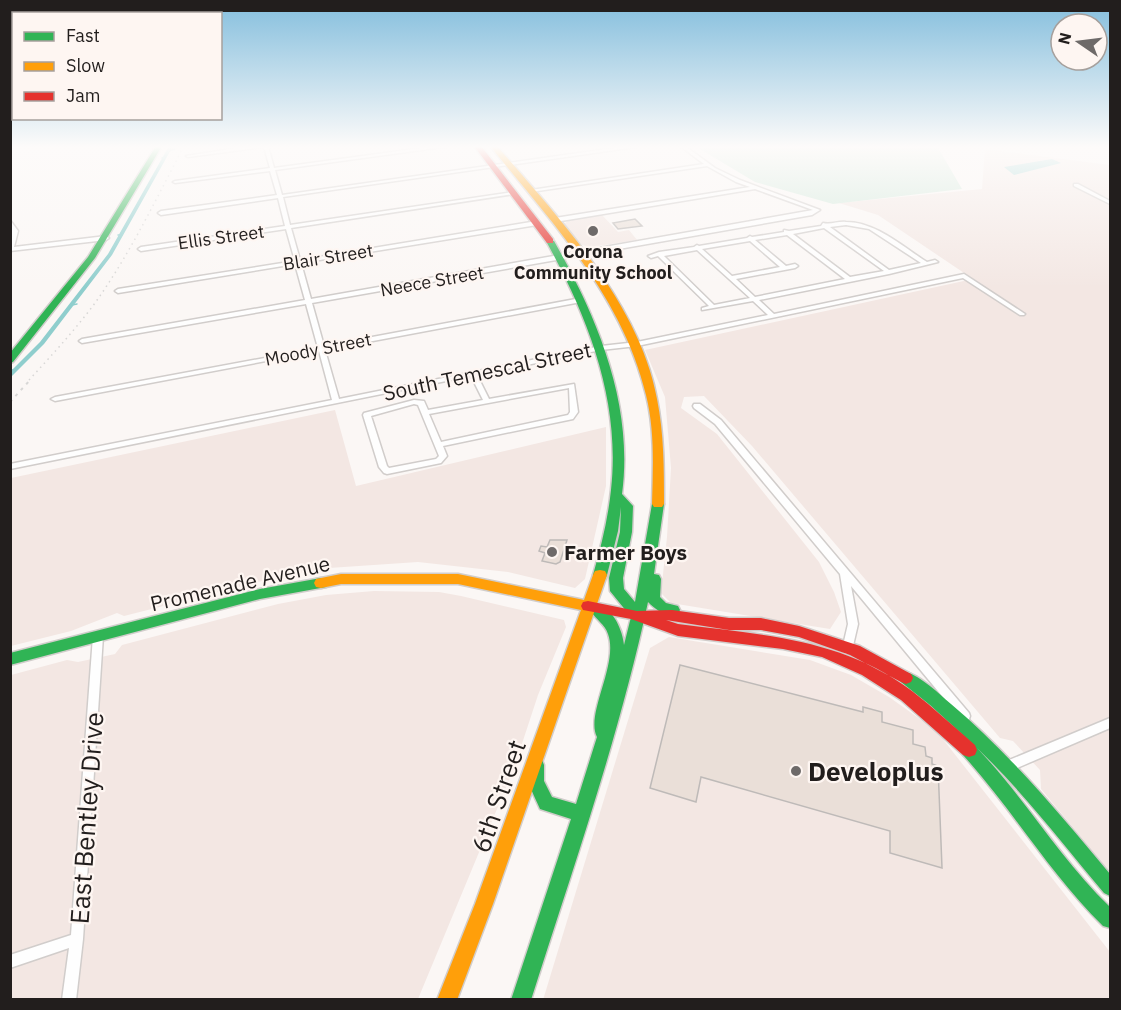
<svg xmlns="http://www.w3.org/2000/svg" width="1121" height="1010" font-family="'IBM Plex Sans',sans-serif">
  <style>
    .built { fill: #f3e7e3 }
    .green { fill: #d0e8da }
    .water { fill: #8fcecd }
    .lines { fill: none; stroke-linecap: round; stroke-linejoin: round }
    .stream { stroke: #8fcecd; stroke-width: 1.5 }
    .canal { fill: #8fcecd; fill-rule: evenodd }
    .building { fill: #eadfd8; stroke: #bebab8; stroke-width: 1.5 }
    .street-casing { stroke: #d1cdcb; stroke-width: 3 }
    .fast-casing { stroke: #d1cdcb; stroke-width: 3 }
    .slow-casing { stroke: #d1cdcb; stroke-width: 3 }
    .jam-casing { stroke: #d1cdcb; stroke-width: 3 }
    .street { fill: #fefefe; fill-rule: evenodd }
    .fast { fill: #30b455; fill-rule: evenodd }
    .slow { fill: #ff9f0a; fill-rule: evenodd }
    .jam { fill: #e5322d; fill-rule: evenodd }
    .rail-far1 { stroke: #d8d7d6; stroke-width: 1.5; stroke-dasharray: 1.5 4; stroke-linecap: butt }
    .rail { stroke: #d8d7d6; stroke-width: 2; stroke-dasharray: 3 5; stroke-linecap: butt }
    .poi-dot { fill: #6e6a69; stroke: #fef6f2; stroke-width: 2 }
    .labels { text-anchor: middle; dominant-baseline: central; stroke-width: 4.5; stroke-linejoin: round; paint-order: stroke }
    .far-street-label { font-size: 18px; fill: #221e1d; stroke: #fef6f2 }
    .far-poi-label { font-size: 18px; font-weight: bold; fill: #221e1d; stroke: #fef6f2 }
    .street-label { font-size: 21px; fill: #221e1d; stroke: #fef6f2 }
    .poi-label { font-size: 21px; font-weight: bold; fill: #221e1d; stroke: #fef6f2; text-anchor: start }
    .near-poi-label { font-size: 26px; font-weight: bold; fill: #221e1d; stroke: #fef6f2; text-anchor: start }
    .near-street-label { font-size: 26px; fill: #221e1d; stroke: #fef6f2 }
  </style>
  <rect width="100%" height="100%" fill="#fbf7f5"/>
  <g class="built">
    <polygon points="985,149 1110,165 1110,872 1041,789 1040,770 1013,741 1000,738 752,446 704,396 684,397 681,408 717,434 819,562 834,592 841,612 830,629 671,603 661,593 667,537 671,468 665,397 645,350 973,279 878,215 839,203 982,189"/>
    <polygon points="602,215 618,232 629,230 637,240 591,247 582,245 563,225 569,220"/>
    <polygon points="335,410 356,486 606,427 606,486 585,579 575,588 508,572 418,562 329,568 282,576 124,616 117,613 71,631 11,646 11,478"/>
    <polygon points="374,591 439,592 461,596 564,620 566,627 538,695 514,768 418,999 11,1000 11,675 67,660 78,662 115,654 122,645 278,604 326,595"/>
    <polygon points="669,637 810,660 851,675 889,697 920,719 942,738 1110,952 1110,999 543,1000 650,648"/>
  </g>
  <polygon class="green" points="695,146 937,146 962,189 833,204 755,182"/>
  <polygon class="water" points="1052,159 1061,163 1014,175 1004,167"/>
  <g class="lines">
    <g class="stream">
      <polyline points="169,151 175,149"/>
      <polyline points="162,158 165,157"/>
      <polyline points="118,235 121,235"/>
      <polyline points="72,305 77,304"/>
      <polyline points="11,370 16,370"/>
    </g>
    <polygon class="canal" points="169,146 173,146 112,255 44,344 10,378 10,372 40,342 108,254"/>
  </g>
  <g class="building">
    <polygon points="635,219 642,226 618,229 613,223"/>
    <polygon points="550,540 567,540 560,562 556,564 542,561 545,553 539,551 541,546 547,547"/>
    <polygon points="680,665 863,712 863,707 882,712 882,722 913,730 913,744 925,747 926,756 932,758 932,764 938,766 942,868 890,853 890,831 701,777 696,802 650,788"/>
  </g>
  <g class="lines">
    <g class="street-casing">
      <g id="street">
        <path d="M250 146H268L274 168 436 146H451L275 170 282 195 628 146H643L283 197 290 225 514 192 516 193 514 194 291 228 300 260 537 221 540 223 537 225 301 263 311 299 813 210 755 189 555 222 552 220 555 218 750 187 736 182 707 166 531 192 529 191 531 190 704 164 680 146H685L715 168 740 180 820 210 812 215 312 303 324 346 581 298 584 300 581 302 325 350 339 399 601 346 637 342 768 315 753 301 702 310V308L709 306 658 256 651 258 648 256 659 252 694 247 697 245 699 246 747 238 750 236 752 237 784 232V230L789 231 821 226 823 223C831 225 838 221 846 222 876 222 903 247 927 262L935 260 938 262 889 274 759 300 774 314 964 274 1025 314 1024 315H1020L963 278 637 346 601 350 477 375 489 399 574 384 578 412 573 419 443 446 447 456 441 463 387 474 384 473 379 467 363 415 364 413 414 400 424 401 428 410 483 400 471 376 10 469V464L332 400 319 351 55 401 51 399 55 397 318 348 306 304 82 343 79 341 82 339 305 300 295 264 118 293 115 291 118 289 295 261 286 229 141 251 138 249 141 247 285 226 278 198 161 215 158 213 161 211 277 195 270 171 175 183 173 182 175 181 270 168 264 147 188 157 186 156ZM846 225 869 229 921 263 889 270 830 227ZM824 228 884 271 850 277 793 234ZM787 235 845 279 755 297 736 279 795 268 798 266 795 264 786 266 755 240ZM750 241 780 267 732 276 702 249ZM697 250 750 298 714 305 664 256ZM569 388 570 412 568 415 441 442 429 414ZM414 404 418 405 439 456 436 459 389 468 387 466 371 416Z"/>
        <polygon points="1074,184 1078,184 1110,201 1110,204 1074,186"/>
        <path d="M10 220 18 231 14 247 106 236 109 238 106 240 10 251C10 245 12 239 12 233 12 229 10 224 10 220Z"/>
        <polygon points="694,404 700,404 721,420 969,713 970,716 969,719 965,721 961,719 851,586 858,624 852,650 850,653 847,654 844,653 842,650 848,624 840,574 715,424 694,408 693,406"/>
        <polygon points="98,632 101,633 103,636 83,939 76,1000 62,1000 69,948 10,968 10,955 71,935 93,636 95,633"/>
        <polygon points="1110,718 1110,728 1010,771 1006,772 1002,771 1000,767 1002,763"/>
      </g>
    </g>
    <g class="fast-casing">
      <g id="fast">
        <polygon points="156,146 162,146 95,258 13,362 10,363 10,353 88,257"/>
        <path d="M547 239 554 241C597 317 634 404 622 494L633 506 632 532 623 578 624 589 635 602 652 504 654 501H662L664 504 654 574 659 575 661 579 660 597 666 603 678 606 680 610 678 614C667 618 656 610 648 602 619 737 573 868 531 1000H511L571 819 540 809C533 793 523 777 530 760L536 757 542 760 544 765V781L552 797 576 804 597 737C585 714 619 664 608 634 605 624 596 620 591 611L593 607C611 601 623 631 624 645L631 617 610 591 609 578 620 532 621 507 618 531 607 575 605 579H595L593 575C601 547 608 519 611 490 621 401 588 317 546 241Z"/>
        <polygon points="321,578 326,579 328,583 326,587 260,599 10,665 10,653 260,589"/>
        <path d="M906 672C922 677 938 693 951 704 1010 754 1060 814 1110 874V896L1104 893C1063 844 1023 792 977 748 1025 798 1060 859 1110 907V928L1103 926C1050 874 1013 810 963 755L961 750 963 745 969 743 974 745 930 705 901 682 899 678 901 674Z"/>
      </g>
    </g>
    <g class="slow-casing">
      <g id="slow">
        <path d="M490 146H497C558 217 640 304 657 399 664 434 664 468 664 504L662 507H654L652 504C653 468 655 431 646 395 622 296 553 224 490 146Z"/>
        <polygon points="600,570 605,571 607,575 493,904 457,1000 437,1000 475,904 581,610 458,584 341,584 321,588 316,587 314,583 316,579 341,574 458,574 584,600 593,575 595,571"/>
      </g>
    </g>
    <g class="jam-casing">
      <g id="jam">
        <polygon points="474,146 481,146 553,239 553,243 547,243"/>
        <path d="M588 601 637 611 672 610 729 618H761L799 626 860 646 911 674 913 678 911 682 906 684 901 682 850 655 799 637 761 630H729L666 620 678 624C762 635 842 638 912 691 934 708 954 727 975 745L977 750 975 755 969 757 963 755 901 700 862 675 822 657 783 649 678 636 631 619 583 610 581 606 583 602Z"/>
      </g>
    </g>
    <use href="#street" class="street"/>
    <use href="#fast" class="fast"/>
    <use href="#slow" class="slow"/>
    <use href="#jam" class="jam"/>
    <path class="rail-far1" d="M29 380C52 355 75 330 95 303 130 254 156 199 184 146"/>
    <polyline class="rail" points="10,402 31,379"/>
  </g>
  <linearGradient id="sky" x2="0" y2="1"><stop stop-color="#84bedd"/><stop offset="0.51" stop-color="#fdfbfa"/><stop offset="1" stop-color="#fdfbfa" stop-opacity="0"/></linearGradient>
  <rect width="1121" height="288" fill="url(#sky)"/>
  <g class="poi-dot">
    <circle cx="593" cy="231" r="6"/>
    <circle cx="552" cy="552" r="6"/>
    <circle cx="796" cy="771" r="6"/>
  </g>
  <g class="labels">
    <g class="far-street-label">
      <text transform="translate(221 237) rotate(-8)">Ellis Street</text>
      <text transform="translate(328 257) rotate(-9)">Blair Street</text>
      <text transform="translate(432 281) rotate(-10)">Neece Street</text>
      <text transform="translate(318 349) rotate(-11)">Moody Street</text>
    </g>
    <g class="far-poi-label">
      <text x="593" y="251">Corona<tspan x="593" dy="21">Community School</tspan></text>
    </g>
    <g class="street-label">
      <text transform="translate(487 371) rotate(-12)">South Temescal Street</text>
      <text transform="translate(240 583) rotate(-13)">Promenade Avenue</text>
    </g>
    <g class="poi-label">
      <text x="564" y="552">Farmer Boys</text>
    </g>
    <g class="near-poi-label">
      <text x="808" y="771">Developlus</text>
    </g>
    <g class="near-street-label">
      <text transform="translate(498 796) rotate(-71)">6th Street</text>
      <text transform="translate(86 818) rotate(-86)">East Bentley Drive</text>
    </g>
  </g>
  <rect width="1121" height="1010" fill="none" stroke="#221e1d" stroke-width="24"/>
  <rect x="12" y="12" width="210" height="108" fill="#fef6f2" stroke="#a6a09d" stroke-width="1.5"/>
  <rect x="24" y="32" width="30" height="9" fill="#30b455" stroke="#a6a09d" stroke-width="1.5"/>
  <text x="66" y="42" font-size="18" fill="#221e1d">Fast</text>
  <rect x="24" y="62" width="30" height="9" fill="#ff9f0a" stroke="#a6a09d" stroke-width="1.5"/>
  <text x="66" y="72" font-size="18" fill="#221e1d">Slow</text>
  <rect x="24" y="92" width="30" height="9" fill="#e5322d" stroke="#a6a09d" stroke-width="1.5"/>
  <text x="66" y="102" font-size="18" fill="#221e1d">Jam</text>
  <g transform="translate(1079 42) rotate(284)"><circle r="28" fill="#fef6f2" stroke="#a6a09d" stroke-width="1.5"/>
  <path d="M0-4.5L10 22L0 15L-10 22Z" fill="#6e6a69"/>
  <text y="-9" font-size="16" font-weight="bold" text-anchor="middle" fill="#221e1d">N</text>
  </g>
</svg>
